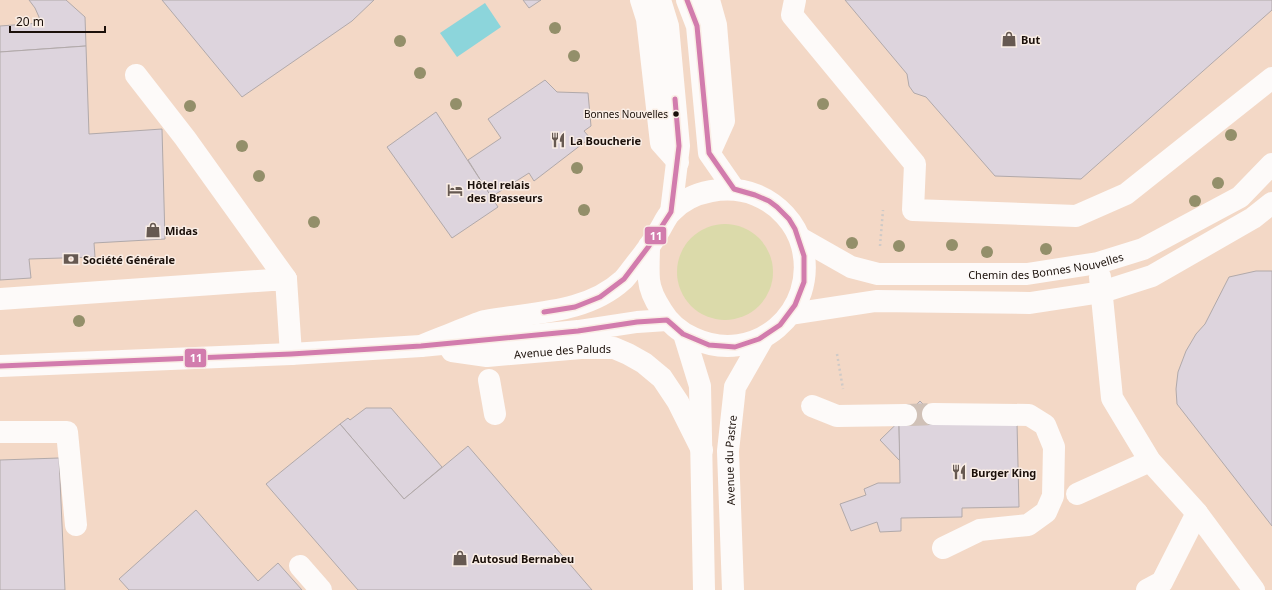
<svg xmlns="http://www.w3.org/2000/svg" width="1272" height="590" font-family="'Noto Sans',sans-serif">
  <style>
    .built { fill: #f3d8c6 }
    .green { fill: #dbdaaa }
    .water { fill: #8cd5db }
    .building { fill: #ddd4dd; stroke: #b1a9aa }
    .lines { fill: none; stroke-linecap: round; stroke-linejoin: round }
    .minor-tunnel { stroke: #d0c1b7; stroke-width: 22; stroke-dasharray: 22 11; stroke-linecap: butt }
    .path { stroke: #cfcac7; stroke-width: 2.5; stroke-dasharray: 2 3; stroke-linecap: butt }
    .minor { stroke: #fdfaf9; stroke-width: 22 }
    .bus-1-casing { stroke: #faeee6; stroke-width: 8 }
    .bus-1 { stroke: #d27cad; stroke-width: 5 }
    .tree { fill: #938f6a }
    .bus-dot { fill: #1b100a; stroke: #faeee6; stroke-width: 1.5 }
    .labels { text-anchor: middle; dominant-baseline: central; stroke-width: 3; stroke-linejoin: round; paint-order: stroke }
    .bus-label { font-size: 10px; fill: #1b100a; stroke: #faeee6; text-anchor: end }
    .poi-label { font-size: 11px; font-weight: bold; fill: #1b100a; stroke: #faeee6; text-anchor: start }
    .street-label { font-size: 11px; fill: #1b100a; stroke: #faeee6 }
    .line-badge { stroke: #faeee6; stroke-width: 1.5 }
    .badge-label { font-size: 11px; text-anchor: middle; font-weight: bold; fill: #fff }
  </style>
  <rect width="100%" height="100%" fill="#f0e0d5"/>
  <rect class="built" x="0" y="0" width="1272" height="590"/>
  <circle class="green" cx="725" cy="272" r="48"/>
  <polygon class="water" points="485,3 501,27 457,57 440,33"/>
  <g class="building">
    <polygon points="29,0 66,0 85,17 86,46 0,52 0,26 40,23 39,17 35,8"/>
    <polygon points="162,0 374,0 352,21 242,97"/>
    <polygon points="523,0 541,0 529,8"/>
    <polygon points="845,0 1272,0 1272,10 1081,179 995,176 926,97 914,93 909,86 907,74"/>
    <polygon points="86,46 89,134 162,129 165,239 94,243 95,257 29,259 31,278 0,280 0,52"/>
    <polygon points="545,80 557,92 588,93 591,126 584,131 590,138 534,181 529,173 491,197 468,160 501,138 488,119"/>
    <polygon points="436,112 498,207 452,238 387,147"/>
    <polygon points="1256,271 1272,271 1272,526 1177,404 1176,389 1178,372 1186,351 1196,334 1205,324 1229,277"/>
    <polygon points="920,401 943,424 899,425 900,461 880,440"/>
    <polygon points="366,408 391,408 442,467 404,499 340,424 348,418 350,420"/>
    <polygon points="1017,423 1019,507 962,508 962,517 901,518 901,531 880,532 877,522 851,531 840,504 866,495 864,489 878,483 900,483 899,425"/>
    <polygon points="340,424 404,499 468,446 592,590 358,590 266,484"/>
    <polygon points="59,458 65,590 0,590 0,460"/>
    <polygon points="196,510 258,581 278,563 302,590 129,590 119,579"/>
  </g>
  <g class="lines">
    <polyline class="minor-tunnel" points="906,415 933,414"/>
    <g class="path">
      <polyline points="880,246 883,210"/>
      <polyline points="837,354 843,389"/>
    </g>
    <g class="minor">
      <polyline points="641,0 647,19 661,143 678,162"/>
      <polyline points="660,0 668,26 679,146 671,212"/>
      <polyline points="687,0 697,26 709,153 734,189"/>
      <polyline points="709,0 716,25 724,121 710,152"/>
      <polyline points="795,0 792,15 915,164 913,210 1076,216 1126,194 1272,78"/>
      <polyline points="136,75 185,138 286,279"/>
      <path id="s1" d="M800 238 851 267 878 274H1027L1098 263 1143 249 1240 197 1272 164"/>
      <polyline points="1100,277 1112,398 1150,461 1197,513 1254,590"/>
      <polyline points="0,299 286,279 291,354"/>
      <polyline points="791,314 876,301 1030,303 1102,292 1152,276 1253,218 1272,203"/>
      <polyline points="684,334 700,386 704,590"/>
      <path d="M421 346C435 340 449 335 463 329 470 327 477 323 485 321 532 312 586 314 623 280 628 275 631 270 635 265 644 254 652 243 659 231 663 225 666 217 671 212 691 190 729 184 756 195 778 204 796 223 802 246 819 312 755 367 693 338 680 332 669 323 662 311 656 302 650 292 649 280 648 269 649 257 649 246"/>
      <path id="s2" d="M452 351 487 356 581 348H614L628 354 644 363 662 378 678 402 702 450"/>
      <polyline points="0,366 291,354 421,346 578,331 637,322 667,320"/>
      <polyline points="489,380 495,414"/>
      <polyline points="812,406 837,416 906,415"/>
      <polyline points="933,414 1029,415 1045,425 1054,447 1053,496 1046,512 1028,525 980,530 943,548"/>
      <polyline points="0,432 67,432 76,525"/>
      <polyline points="1077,494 1150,461"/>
      <polyline points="300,566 321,590"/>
      <path id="s3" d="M733 590 728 451 735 387 763 338"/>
      <polyline points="1147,590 1162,582 1197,513"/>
    </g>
    <g class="bus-1-casing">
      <g id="bus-1">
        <polyline points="544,312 575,307 600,297 624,279 649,246 671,212 679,146 675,99"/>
        <polyline points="0,366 291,354 421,346 578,331 637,322 667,320 683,334 709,345 735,347 759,339 780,325 795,305 804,282 804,256 795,229 789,219 777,207 769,201 755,195 734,189 709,153 697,26 687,0"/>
      </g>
    </g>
    <use href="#bus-1" class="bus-1"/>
  </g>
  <g class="tree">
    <circle cx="555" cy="28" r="6"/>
    <circle cx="400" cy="41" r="6"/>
    <circle cx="574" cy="56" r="6"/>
    <circle cx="420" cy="73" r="6"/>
    <circle cx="456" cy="104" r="6"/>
    <circle cx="823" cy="104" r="6"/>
    <circle cx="190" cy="106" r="6"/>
    <circle cx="1231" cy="135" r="6"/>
    <circle cx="242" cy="146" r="6"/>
    <circle cx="577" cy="168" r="6"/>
    <circle cx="259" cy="176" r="6"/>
    <circle cx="1218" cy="183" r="6"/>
    <circle cx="1195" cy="201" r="6"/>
    <circle cx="584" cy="210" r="6"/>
    <circle cx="314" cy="222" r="6"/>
    <circle cx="852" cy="243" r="6"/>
    <circle cx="952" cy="245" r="6"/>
    <circle cx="899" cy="246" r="6"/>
    <circle cx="1046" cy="249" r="6"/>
    <circle cx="987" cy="252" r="6"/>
    <circle cx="79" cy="321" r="6"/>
  </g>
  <defs>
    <g id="shop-bare" transform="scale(1.2)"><path d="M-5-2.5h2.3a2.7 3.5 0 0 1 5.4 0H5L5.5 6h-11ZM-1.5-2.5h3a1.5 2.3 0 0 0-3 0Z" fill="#665951" stroke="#faeee6" stroke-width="2.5" paint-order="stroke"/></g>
    <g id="restaurant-bare" transform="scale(1.2)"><path d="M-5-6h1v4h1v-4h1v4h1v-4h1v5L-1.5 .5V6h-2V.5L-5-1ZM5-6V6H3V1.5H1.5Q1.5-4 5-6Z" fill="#665951" stroke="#faeee6" stroke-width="2.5" paint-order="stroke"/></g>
    <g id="hotel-bare" transform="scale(1.2)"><path d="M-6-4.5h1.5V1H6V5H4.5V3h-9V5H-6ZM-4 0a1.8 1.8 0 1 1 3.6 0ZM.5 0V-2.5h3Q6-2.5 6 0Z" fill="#665951" stroke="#faeee6" stroke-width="2.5" paint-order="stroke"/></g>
    <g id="bank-bare" transform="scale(1.2)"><path d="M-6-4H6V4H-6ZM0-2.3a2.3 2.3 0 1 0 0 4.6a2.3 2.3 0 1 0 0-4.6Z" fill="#665951" stroke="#faeee6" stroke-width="2.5" paint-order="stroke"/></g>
  </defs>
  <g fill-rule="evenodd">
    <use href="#shop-bare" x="1009" y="39"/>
    <use href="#restaurant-bare" x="558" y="140"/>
    <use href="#hotel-bare" x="455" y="190"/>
    <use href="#shop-bare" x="153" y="230"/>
    <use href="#bank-bare" x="71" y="259"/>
    <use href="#restaurant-bare" x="959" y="472"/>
    <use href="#shop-bare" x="460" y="558"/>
  </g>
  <circle class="bus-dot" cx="676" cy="114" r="3.5"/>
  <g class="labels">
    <g class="bus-label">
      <text x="668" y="114">Bonnes Nouvelles</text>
    </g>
    <g class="poi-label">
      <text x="1021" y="39">But</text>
      <text x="570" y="140">La Boucherie</text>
      <text x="467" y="184">Hôtel relais<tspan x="467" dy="13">des Brasseurs</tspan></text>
      <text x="165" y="230">Midas</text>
      <text x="83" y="259">Société Générale</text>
      <text x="971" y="472">Burger King</text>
      <text x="472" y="558">Autosud Bernabeu</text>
    </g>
    <g class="street-label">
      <text stroke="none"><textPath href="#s1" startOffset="255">Chemin des Bonnes Nouvelles</textPath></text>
      <text stroke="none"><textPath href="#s2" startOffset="111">Avenue des Paluds</textPath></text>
      <text stroke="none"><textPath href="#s3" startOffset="130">Avenue du Pastre</textPath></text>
    </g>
  </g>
  <g class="line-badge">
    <rect x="644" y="226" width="23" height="19" rx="4" fill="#d27cad"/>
    <rect x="184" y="348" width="23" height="20" rx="4" fill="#d27cad"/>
  </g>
  <g class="badge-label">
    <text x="656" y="240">11</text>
    <text x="196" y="362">11</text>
  </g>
  <path d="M10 26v6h95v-6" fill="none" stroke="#1b100a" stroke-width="2"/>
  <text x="16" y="26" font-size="12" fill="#1b100a" stroke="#faeee6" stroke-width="3" paint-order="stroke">20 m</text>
</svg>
